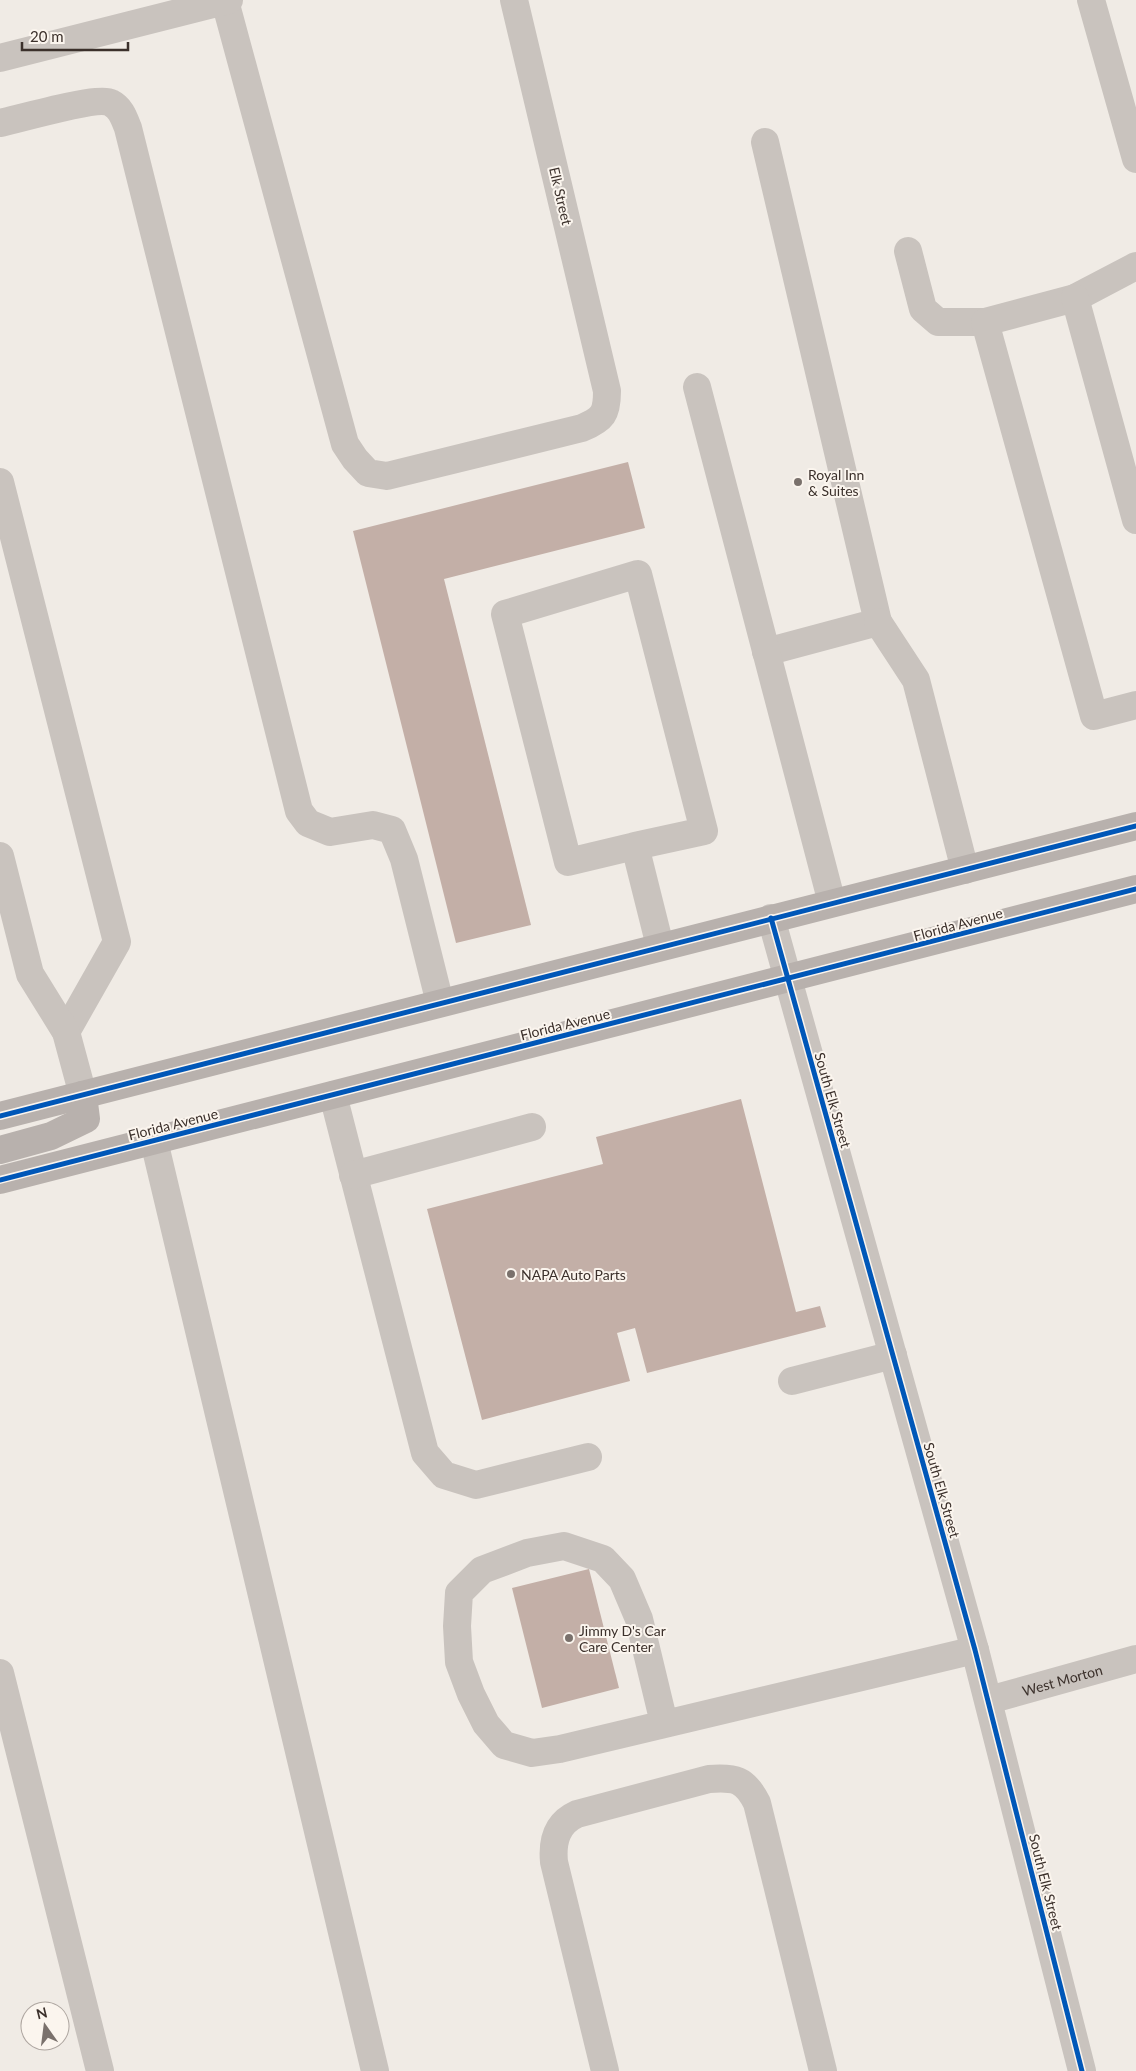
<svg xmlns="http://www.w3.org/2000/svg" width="1136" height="2071" font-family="Lato,sans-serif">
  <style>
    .building { fill: #c3afa7 }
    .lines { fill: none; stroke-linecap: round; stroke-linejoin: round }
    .minor { stroke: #c9c3be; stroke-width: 28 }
    .major { stroke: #b8b1ad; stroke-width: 28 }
    .cycleway-casing { stroke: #fbf5ee; stroke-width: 8 }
    .cycleway { stroke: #0057b8; stroke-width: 5 }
    .poi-dot { fill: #7a716c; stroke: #fbf5ee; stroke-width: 2 }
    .labels { text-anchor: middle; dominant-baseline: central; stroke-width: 4; stroke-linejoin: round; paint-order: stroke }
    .street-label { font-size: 14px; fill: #3b302b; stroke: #fbf5ee }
    .poi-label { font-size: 14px; fill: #3b302b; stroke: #fbf5ee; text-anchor: start }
  </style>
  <rect width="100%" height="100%" fill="#f0ebe5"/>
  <g class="building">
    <polygon points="628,462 645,528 444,579 531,925 456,943 353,531"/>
    <polygon points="741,1099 796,1312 820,1306 826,1327 647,1373 635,1328 617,1333 630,1381 482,1420 427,1209 603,1164 596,1137"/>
    <polygon points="589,1569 619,1688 542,1708 512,1588"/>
  </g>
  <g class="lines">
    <g class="minor">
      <polyline points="1091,0 1136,159"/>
      <path d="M225 1 345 444 355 459 368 473 387 476 582 428C603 419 607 414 607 391L514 0"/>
      <polyline points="0,58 229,0"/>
      <path d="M0 123C18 119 98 96 111 103 121 108 124 118 128 128L299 811 308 823 330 832 373 825 392 830 404 859 440 1003"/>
      <polyline points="765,142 878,622 766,652"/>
      <polyline points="908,251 923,309 938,322 985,322"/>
      <polyline points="1136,266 1075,298 985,322 1094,716 1136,705"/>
      <polyline points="1075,298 1136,520"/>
      <polyline points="697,387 832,903"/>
      <polyline points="0,482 117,942 66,1032"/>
      <polyline points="878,622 916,680 965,870"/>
      <polyline points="635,846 568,862 505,614 638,574 704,831 635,846 660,946"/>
      <polyline points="0,856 30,974 66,1032 83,1095"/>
      <polyline points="771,918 975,1650 1082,2071"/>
      <polyline points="333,1095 425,1453 444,1475 476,1485 588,1457"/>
      <polyline points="154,1141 375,2071"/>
      <polyline points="353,1175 532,1127"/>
      <polyline points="792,1381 893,1355"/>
      <polyline points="0,1673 100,2071"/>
      <path id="s1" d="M989 1700 1136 1659"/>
      <polyline points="664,1723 639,1619 622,1579 603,1559 564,1546 527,1553 482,1570 459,1593 457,1626 459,1662 471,1694 486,1724 504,1745 532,1753 560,1749 975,1650"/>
      <path d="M605 2071 554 1862C552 1841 557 1823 577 1814L709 1779C735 1777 745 1779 757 1803L823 2071"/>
    </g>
    <g class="major">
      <polyline points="0,1116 1136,826"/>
      <polyline points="0,1150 51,1136 86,1119 83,1095"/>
      <polyline points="0,1180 1136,889"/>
    </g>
    <g class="cycleway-casing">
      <g id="cycleway">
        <polyline points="771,918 975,1650 1082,2071"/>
        <polyline points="0,1116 1136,826"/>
        <polyline points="0,1180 1136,889"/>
      </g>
    </g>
    <use href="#cycleway" class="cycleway"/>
  </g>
  <g class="poi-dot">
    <circle cx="798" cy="482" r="5"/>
    <circle cx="511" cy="1274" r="5"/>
    <circle cx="569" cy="1638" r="5"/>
  </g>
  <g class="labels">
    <g class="street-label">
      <text transform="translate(561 196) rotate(77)">Elk Street</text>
      <text transform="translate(958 924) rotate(-15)">Florida Avenue</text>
      <text transform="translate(565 1024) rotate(-14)">Florida Avenue</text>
      <text transform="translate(833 1100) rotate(74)">South Elk Street</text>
      <text transform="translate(173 1124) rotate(-14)">Florida Avenue</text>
      <text transform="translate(942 1490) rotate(74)">South Elk Street</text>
      <text stroke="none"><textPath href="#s1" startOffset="76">West Morton</textPath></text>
      <text transform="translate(1046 1882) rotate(76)">South Elk Street</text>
    </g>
    <g class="poi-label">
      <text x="808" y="474">Royal Inn<tspan x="808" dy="16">&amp; Suites</tspan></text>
      <text x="521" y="1274">NAPA Auto Parts</text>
      <text x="579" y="1630">Jimmy D's Car<tspan x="579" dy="16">Care Center</tspan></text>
    </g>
  </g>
  <g transform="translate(45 2026) rotate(346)"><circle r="24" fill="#fbf5ee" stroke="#aea6a0"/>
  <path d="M0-4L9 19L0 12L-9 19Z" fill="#7a716c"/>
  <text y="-8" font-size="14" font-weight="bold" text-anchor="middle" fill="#3b302b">N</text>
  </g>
  <path d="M22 42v8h106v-8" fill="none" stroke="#3b302b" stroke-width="2.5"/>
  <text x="30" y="42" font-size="15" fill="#3b302b" stroke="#fbf5ee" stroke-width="4" paint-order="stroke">20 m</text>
</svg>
